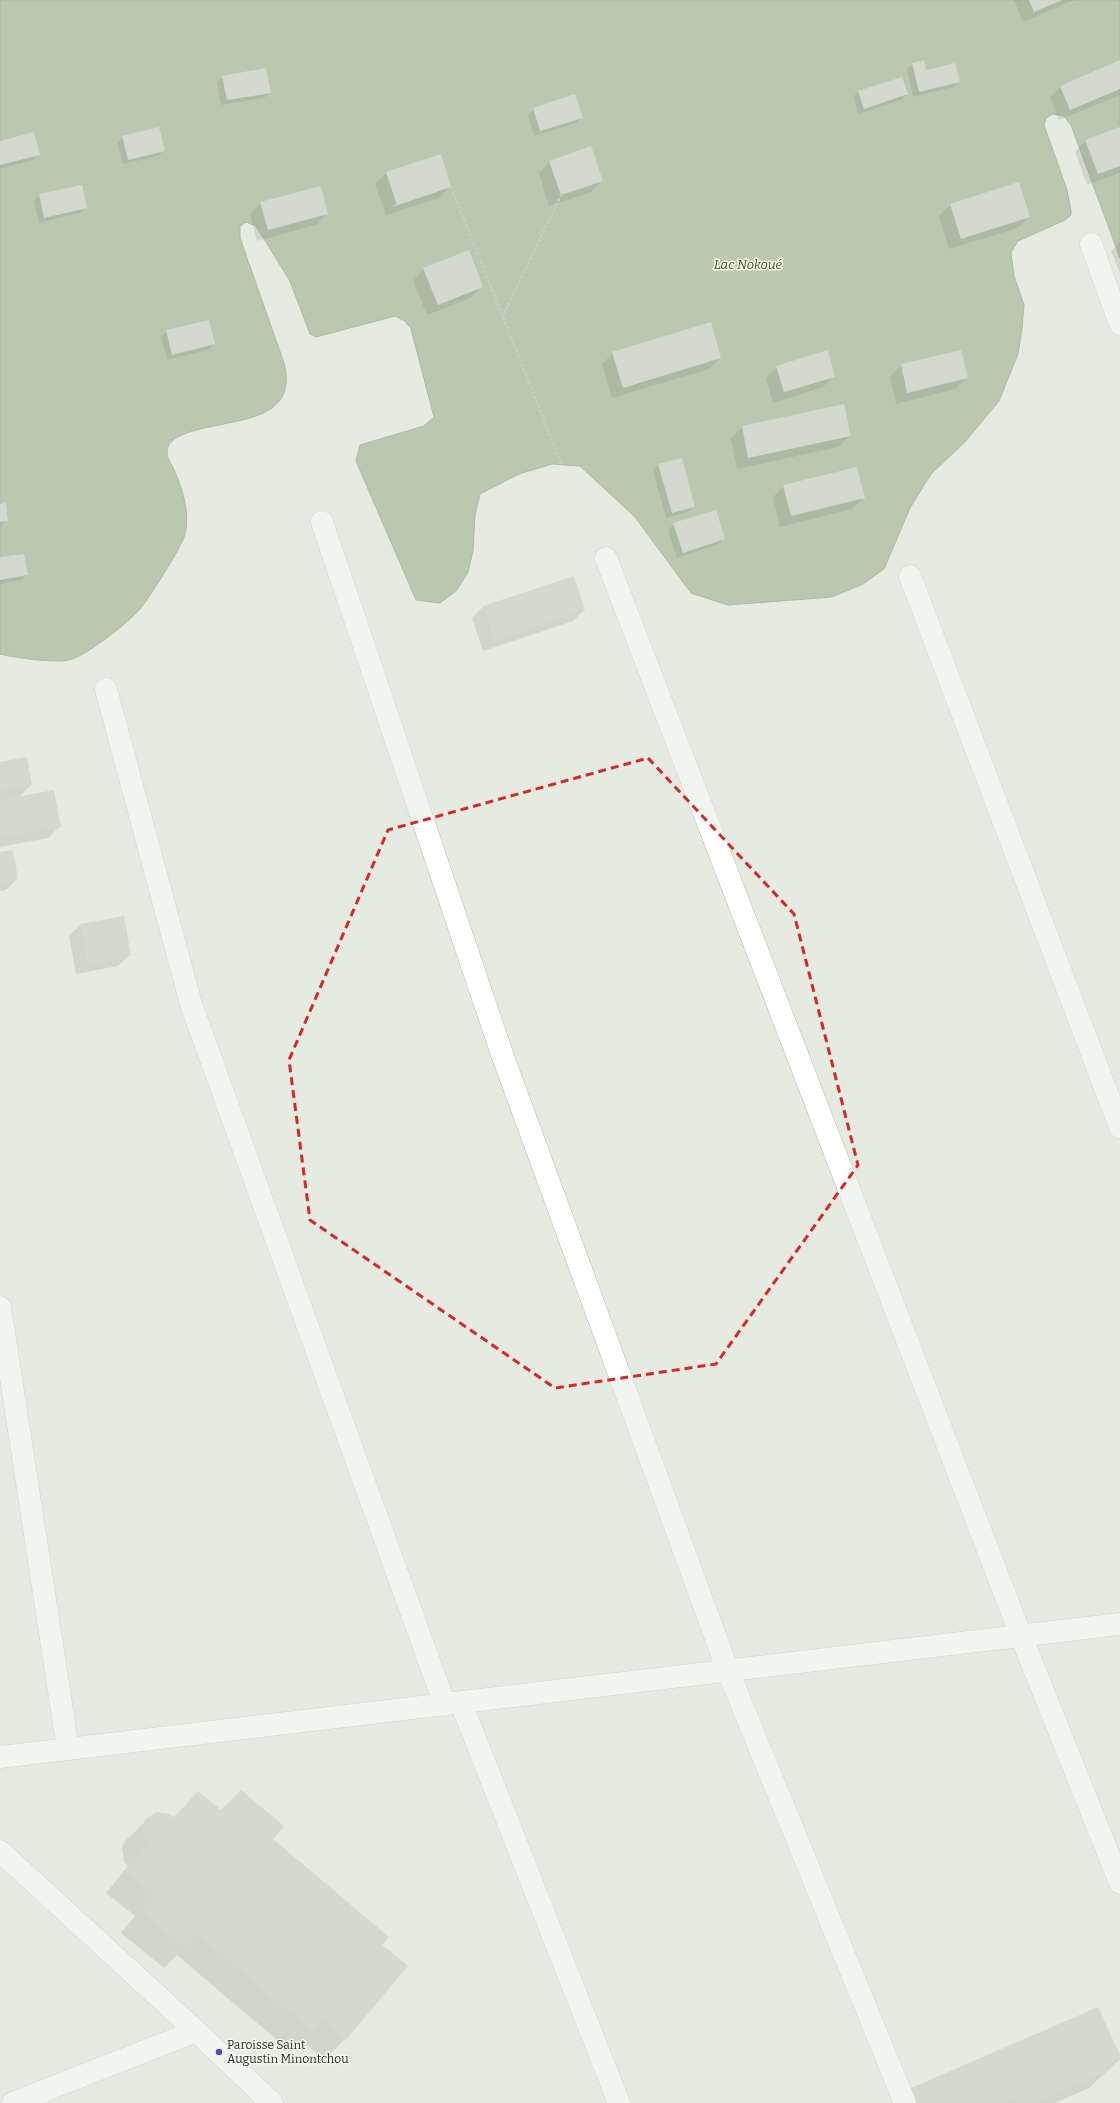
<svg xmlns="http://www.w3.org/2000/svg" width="1120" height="2103" font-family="Bitter,serif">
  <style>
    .water { fill: #839e6f; stroke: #677b59 }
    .shadow { fill: #0003; fill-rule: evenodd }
    .building { fill: #bec3ba }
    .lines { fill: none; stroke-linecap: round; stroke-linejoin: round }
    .minor-casing { stroke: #b5bab1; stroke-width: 23 }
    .path { stroke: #a4a8a1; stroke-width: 2.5; stroke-dasharray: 3 2; stroke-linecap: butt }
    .minor { stroke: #fff; stroke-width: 22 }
    .marked { fill: none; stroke: #d62828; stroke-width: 3; stroke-dasharray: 8 5; stroke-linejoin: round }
    .poi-dot { fill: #5649c1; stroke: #f3f8ef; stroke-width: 1.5 }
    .labels { text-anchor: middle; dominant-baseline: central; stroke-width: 3; stroke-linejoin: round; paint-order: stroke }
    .poi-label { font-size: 12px; fill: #272926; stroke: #f3f8ef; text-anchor: start }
    .water-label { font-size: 13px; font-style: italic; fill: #365812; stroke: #f3f8ef }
  </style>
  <rect width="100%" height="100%" fill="#e6ebe2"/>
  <path class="water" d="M0 0H1120V258L1071 125 1064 116 1053 114 1046 118 1044 125 1067 190 1071 211V215L1065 220 1018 241 1011 253 1014 276 1024 305 1022 329 1018 354 999 401 964 443 931 474 910 508 884 569 863 584 832 597 728 605 691 593 635 517 580 466 552 464 519 474 480 494 475 515 473 551 468 572 456 591 440 603 416 600 356 461 360 445 424 426 434 417 411 329 405 321 395 316 316 337 310 334 290 281 256 226 246 222 240 226V238L284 363C302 433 208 415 173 440 169 443 167 448 167 453 167 459 173 466 175 472 183 491 190 513 185 534 183 545 148 600 140 609 129 622 85 657 69 660 54 663 15 658 0 654Z"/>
  <g class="shadow">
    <polygon points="1014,0 1074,0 1023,22"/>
    <polygon points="1120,62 1120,95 1059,120 1050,98 1061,86"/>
    <polygon points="912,64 926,71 958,82 953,87 913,97 907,69"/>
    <polygon points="223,77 270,92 264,98 221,105 217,82"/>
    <polygon points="858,92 907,94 902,100 859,114 853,97"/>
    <polygon points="574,96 581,117 576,123 534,136 528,115 533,109"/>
    <polygon points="1120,128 1120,173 1087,185 1075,152 1086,140"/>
    <polygon points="123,137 164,150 158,156 123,164 117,143"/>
    <polygon points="0,142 39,154 33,160 0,169"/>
    <polygon points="550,161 602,180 591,192 549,206 539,173"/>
    <path d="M386 173 450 186 439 198 386 215 375 184ZM438 190V192L393 207 392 205Z"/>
    <polygon points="81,186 86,208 80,213 39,223 34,201 39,195"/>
    <polygon points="261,203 327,214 315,225 257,241 250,214"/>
    <polygon points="950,205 1029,217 1018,228 949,249 939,216"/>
    <polygon points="1120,242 1120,273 1111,251"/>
    <polygon points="424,269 482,286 471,298 427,315 413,281"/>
    <polygon points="167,331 214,344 208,350 167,360 161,336"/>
    <polygon points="613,353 720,358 709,369 612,398 602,364"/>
    <polygon points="901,365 966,378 955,389 896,404 890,376"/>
    <polygon points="777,367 834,376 823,387 773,403 766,378"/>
    <polygon points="742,427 850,435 839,447 737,469 731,438"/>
    <polygon points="659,465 694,507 688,512 666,518 653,470"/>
    <polygon points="784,486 863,498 852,509 780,527 773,497"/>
    <polygon points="0,505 7,521 0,526"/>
    <polygon points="674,524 724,539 718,544 677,558 668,530"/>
    <polygon points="0,558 27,575 21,580 0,584"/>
    <polygon points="483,607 584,610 573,621 483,651 472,618"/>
    <polygon points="0,763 31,785 19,797 60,826 48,838 0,847"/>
    <polygon points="0,853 17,879 6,890 0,891"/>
    <polygon points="123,917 130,955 118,966 76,974 69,936 80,925"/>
    <polygon points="241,1791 271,1839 381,1945 345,2039 324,2060 302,2041 291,2052 177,1955 164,1968 121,1933 135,1916 106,1893 128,1866 124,1861 122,1848 124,1842 146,1821 173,1818 198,1792 220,1811"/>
    <polygon points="1097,2008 1120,2059 1089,2088 1055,2103 917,2103 913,2094 910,2094 915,2103 900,2103 899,2101 910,2090 991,2054 992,2056"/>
  </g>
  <g class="building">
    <polygon points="1029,0 1062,0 1034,12"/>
    <polygon points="924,60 926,70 955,63 960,82 919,92 912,63"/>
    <polygon points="1120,60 1120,89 1070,110 1060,86"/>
    <polygon points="266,68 271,93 227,100 222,76"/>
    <polygon points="902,77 908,94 864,109 858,91"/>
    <polygon points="575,94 583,118 540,131 533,108"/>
    <polygon points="159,127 165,151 128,160 122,136"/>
    <polygon points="1120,127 1120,166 1098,174 1085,140"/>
    <polygon points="34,132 40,155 0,165 0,141"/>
    <polygon points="591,146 603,181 561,195 549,161"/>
    <polygon points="441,154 451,187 397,205 386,172"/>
    <polygon points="1019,182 1030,217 961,239 950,204"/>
    <polygon points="82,185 87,208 44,218 39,194"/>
    <polygon points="321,186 328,214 268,230 260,202"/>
    <polygon points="469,250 483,287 438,305 423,268"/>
    <polygon points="209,320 215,344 172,355 166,330"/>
    <polygon points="711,322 721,358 623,388 612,352"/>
    <polygon points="828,350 835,377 784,392 776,366"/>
    <polygon points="961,350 968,378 907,393 901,364"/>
    <polygon points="844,404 851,436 748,458 742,426"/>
    <polygon points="682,458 695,507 672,513 658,464"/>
    <polygon points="857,467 865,498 791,516 783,485"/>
    <polygon points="6,503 8,521 0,522 0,504"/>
    <polygon points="716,510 725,539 683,553 673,523"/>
    <polygon points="24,554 28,575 0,580 0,557"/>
    <polygon points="574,576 585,610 494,641 483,606"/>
    <polygon points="27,757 32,785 0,791 0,762"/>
    <polygon points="54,790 61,827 0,838 0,800"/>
    <polygon points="13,850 18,879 0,883 0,852"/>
    <polygon points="124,916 131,956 87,964 80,924"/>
    <polygon points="241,1790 284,1826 273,1839 389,1937 382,1945 408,1966 346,2040 323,2020 313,2032 197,1934 185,1948 142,1911 155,1895 126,1871 148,1844 142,1833 145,1820 156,1812 170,1814 174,1818 198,1791 222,1811"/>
    <polygon points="1098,2007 1120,2055 1120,2060 1104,2067 1106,2072 1037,2103 1015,2103 1013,2099 1003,2103 916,2103 909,2089"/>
  </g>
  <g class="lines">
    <g class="minor-casing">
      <g id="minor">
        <polyline points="1091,244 1120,324"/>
        <polyline points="322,522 502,1054 728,1671 905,2103"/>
        <polyline points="606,558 1021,1636 1120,1883"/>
        <polyline points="910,576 1120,1127"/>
        <polyline points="106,689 191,1004 445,1705"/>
        <polyline points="0,1307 68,1749"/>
        <polyline points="461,1703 619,2103"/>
        <polyline points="0,1757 1120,1624"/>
        <polyline points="0,1851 196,2031 272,2103"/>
        <polyline points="13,2103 196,2031"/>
      </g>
    </g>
    <g class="path">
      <polyline points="451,187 562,465"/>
      <polyline points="504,314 561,195"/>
    </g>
    <use href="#minor" class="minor"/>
  </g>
  <path d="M0 0H1120V2103H0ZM648 758 794 914 858 1165 716 1364 555 1388 310 1220 289 1060 388 830Z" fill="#e6ebe2" fill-opacity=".55" fill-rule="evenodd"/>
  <path class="marked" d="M648 758 794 914 858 1165 716 1364 555 1388 310 1220 289 1060 388 830Z"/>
  <circle class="poi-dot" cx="219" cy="2052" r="4"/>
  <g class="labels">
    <g class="poi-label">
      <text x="227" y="2045">Paroisse Saint<tspan x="227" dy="14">Augustin Minontchou</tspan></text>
    </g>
    <g class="water-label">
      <text x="748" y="264">Lac Nokoué</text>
    </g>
  </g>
</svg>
